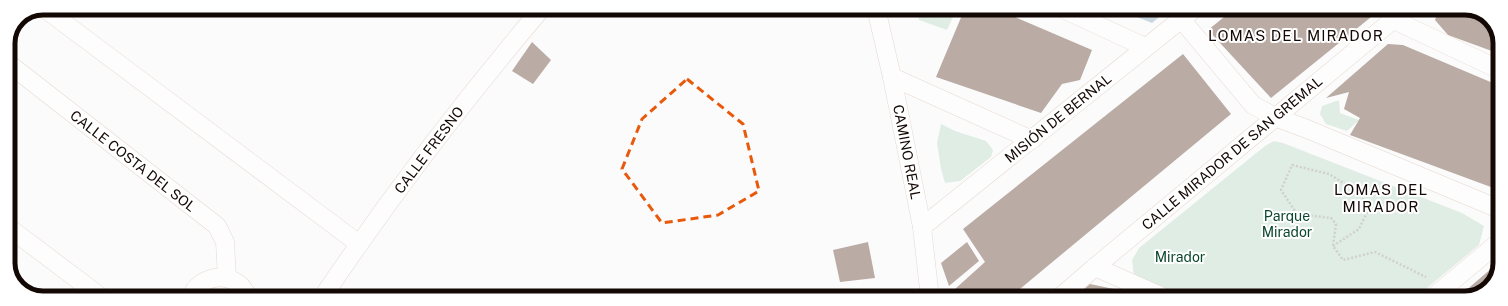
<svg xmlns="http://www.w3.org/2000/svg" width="1508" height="306" font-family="'Public Sans',sans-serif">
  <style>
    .green { fill: #bcdcc9 }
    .water { fill: #8aacbe }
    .building { fill: #6a4b3a }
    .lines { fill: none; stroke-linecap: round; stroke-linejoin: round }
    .minor-casing { stroke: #cfac99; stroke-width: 19 }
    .path { stroke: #a09b99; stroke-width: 2.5; stroke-dasharray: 2 2; stroke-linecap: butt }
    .minor { stroke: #fff; stroke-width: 18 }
    .marked { fill: none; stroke: #e8590c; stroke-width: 3; stroke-dasharray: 8 5; stroke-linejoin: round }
    .labels { text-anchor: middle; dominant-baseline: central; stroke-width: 4; stroke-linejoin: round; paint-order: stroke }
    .street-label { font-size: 14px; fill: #140804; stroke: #fff }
    .park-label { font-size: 14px; fill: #0b472c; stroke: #fff }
    .neighbourhood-label { font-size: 15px; letter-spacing: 1px; fill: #140804; stroke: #fff }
    .rim { fill: none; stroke: #140804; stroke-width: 5 }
  </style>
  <rect width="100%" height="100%" fill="#fbfbfb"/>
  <g class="green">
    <polygon points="917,8 957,8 947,30 919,20"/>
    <polygon points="1339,100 1340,113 1359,120 1347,131 1326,124 1320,114 1322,106"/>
    <polygon points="941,124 955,131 986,141 993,150 991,157 960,181 945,183 941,169 937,143"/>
    <polygon points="1274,141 1283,143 1462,213 1484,226 1479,245 1415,298 1188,298 1134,276 1132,260 1139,248 1265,146"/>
  </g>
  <polygon class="water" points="1114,8 1170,8 1152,23"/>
  <g class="building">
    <polygon points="965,8 994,8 1092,50 1080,80 1062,84 1041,113 936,77"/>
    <polygon points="1234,9 1381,9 1271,98 1208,30"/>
    <polygon points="1439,9 1472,9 1491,20 1500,38 1500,54 1448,35 1435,20"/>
    <polygon points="532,42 551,60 533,84 512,71"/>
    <polygon points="1388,44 1403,45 1500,86 1499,190 1350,135 1360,118 1344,109 1349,92 1326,98"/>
    <polygon points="1183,54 1231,114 1009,298 945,298 985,262 963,229"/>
    <polygon points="868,242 875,278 840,282 833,250"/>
    <polygon points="967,242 979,261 949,286 941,263"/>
    <polygon points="1499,262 1499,270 1488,290 1466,298 1457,298"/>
    <polygon points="1090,284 1114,289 1110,298 1074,298"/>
  </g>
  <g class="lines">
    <g class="minor-casing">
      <g id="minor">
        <polyline points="44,8 359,244"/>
        <polyline points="876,8 892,77 922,227 930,298"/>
        <polyline points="1061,8 1145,47"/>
        <polyline points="1181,19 1253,105 1275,117 1307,129 1499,209"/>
        <polyline points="1394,20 1500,70"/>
        <polyline points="8,63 217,226 225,242 227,278"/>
        <polyline points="892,77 1032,140"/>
        <polyline points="8,227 101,297"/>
        <polyline points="922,227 1194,9"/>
        <polyline points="1095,267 1165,298"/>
        <path d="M191 297C198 278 223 271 240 285 243 288 246 294 249 297"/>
        <path d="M322 298C390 197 464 100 542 8"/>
        <polyline points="1059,298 1095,267 1406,9"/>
        <polyline points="1432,298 1499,242"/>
      </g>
    </g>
    <polyline class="path" points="1333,246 1359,229 1369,208 1358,192 1329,174 1292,165 1281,190 1297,214 1331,218 1336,224 1333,246 1343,260 1375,252 1426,277"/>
    <use href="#minor" class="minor"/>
  </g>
  <path d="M0 0H1508V306H0ZM687 79 743 124 759 191 718 215 662 223 622 169 642 119Z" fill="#fbfbfb" fill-opacity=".55" fill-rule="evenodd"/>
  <path class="marked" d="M687 79 743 124 759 191 718 215 662 223 622 169 642 119Z"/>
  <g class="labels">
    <g class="street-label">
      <text transform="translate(1058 118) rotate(-39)">MISIÓN DE BERNAL</text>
      <text transform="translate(429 150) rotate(-53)">CALLE FRESNO</text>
      <text transform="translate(907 152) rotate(79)">CAMINO REAL</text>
      <text transform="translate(1232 153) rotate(-40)">CALLE MIRADOR DE SAN GREMAL</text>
      <text transform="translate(133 161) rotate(38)">CALLE COSTA DEL SOL</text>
    </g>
    <g class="park-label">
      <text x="1287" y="216">Parque<tspan x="1287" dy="16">Mirador</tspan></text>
      <text x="1180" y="257">Mirador</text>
    </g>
    <g class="neighbourhood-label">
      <text x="1296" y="35">LOMAS DEL MIRADOR</text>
      <text x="1381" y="189">LOMAS DEL<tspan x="1381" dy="17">MIRADOR</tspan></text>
    </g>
  </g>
  <path d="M0 0H1508V306H0ZM43 15H1465A28 28 0 0 1 1493 43V263A28 28 0 0 1 1465 291H43A28 28 0 0 1 15 263V43A28 28 0 0 1 43 15Z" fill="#fff" fill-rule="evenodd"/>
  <path class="rim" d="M43 15H1465A28 28 0 0 1 1493 43V263A28 28 0 0 1 1465 291H43A28 28 0 0 1 15 263V43A28 28 0 0 1 43 15Z"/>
</svg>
